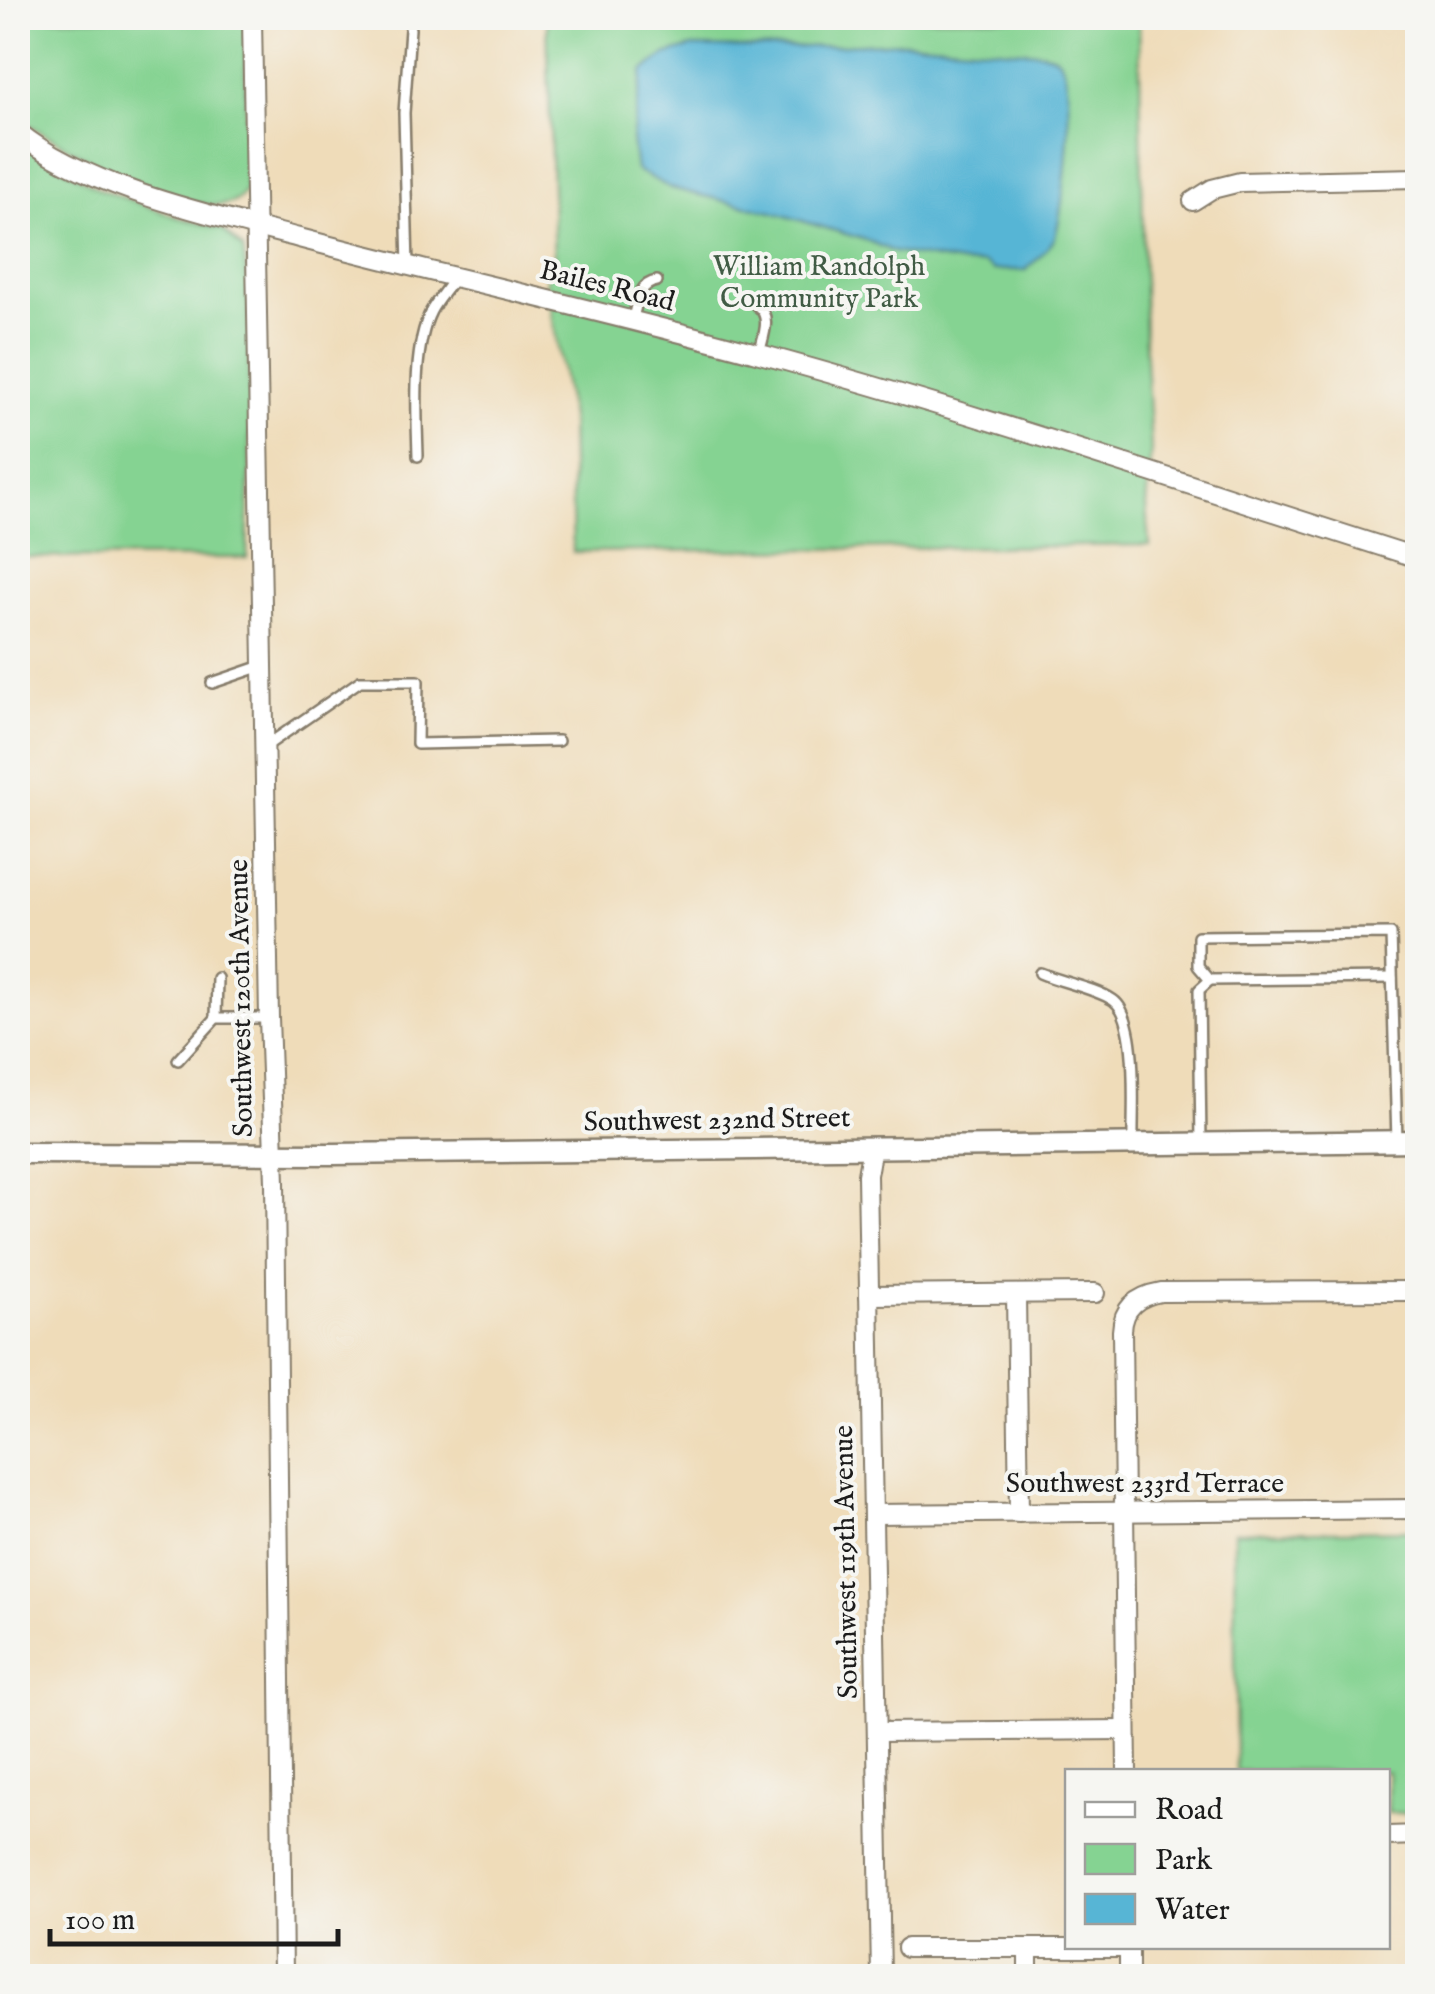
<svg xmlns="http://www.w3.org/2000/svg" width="1435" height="1994" font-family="'IM FELL English',serif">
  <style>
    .green { fill: #85d392; stroke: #507857; stroke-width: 2.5 }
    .water { fill: #57b5d5; stroke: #3a6878; stroke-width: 2.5 }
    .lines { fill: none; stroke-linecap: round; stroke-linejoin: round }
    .service-casing { stroke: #867c6a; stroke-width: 14 }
    .minor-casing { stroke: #867c6a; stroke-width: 22 }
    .tertiary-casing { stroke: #867c6a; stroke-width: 25 }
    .service { stroke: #fff; stroke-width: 9 }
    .minor { stroke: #fff; stroke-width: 18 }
    .tertiary { stroke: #fff; stroke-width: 20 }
    .labels { text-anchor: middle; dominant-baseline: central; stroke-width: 8; stroke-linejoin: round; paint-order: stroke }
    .park-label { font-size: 28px; fill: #415c45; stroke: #f6f6f2 }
    .street-label { font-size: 28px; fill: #1c1c1c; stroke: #f6f6f2 }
  </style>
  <rect width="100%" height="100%" fill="#f6f6f2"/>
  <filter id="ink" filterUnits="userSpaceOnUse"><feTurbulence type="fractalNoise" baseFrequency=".01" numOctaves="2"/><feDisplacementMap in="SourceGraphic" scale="20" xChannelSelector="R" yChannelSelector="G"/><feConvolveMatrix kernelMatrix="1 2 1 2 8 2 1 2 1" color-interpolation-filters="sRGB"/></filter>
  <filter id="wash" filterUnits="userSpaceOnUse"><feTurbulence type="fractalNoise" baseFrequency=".0048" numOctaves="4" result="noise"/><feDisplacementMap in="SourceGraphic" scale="40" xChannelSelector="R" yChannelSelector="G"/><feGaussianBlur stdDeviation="2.25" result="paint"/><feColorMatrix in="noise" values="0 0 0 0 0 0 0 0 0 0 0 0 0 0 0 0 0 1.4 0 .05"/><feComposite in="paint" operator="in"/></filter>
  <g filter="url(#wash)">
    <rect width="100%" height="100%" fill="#efdcb9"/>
    <g class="green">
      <path d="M18 18H245L246 189C225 244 57 142 25 122L18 116Z"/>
      <polygon points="547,18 1139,18 1145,341 1151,449 1146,506 1149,545 573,552 570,417 546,279 554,258"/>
      <polygon points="18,141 100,189 177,217 222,229 243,249 248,285 250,466 247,558 18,557"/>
      <polygon points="1417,1530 1417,1813 1388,1813 1388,1772 1236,1771 1234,1532"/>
    </g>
    <path class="water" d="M904 42 1038 52C1045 53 1054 54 1059 60 1078 82 1064 208 1055 237 1052 246 1032 264 1026 270H994L984 263 966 264 894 252 866 240 776 213 671 188 636 170 632 139 643 71 665 55 692 47 783 48Z"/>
  </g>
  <g filter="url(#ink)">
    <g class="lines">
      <g class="service-casing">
        <g id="service">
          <polyline points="408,267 404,113 410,29"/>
          <path d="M756 305C773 316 763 336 759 354"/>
          <path d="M632 322C637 305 637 284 657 281"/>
          <path d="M418 456C417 414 412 349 431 311 437 300 447 289 454 278"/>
          <polyline points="212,683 262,666"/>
          <polyline points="266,746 360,681 418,681 417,744 558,741"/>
          <path d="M1040 973C1061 982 1095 988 1113 1000 1140 1018 1132 1113 1133 1144"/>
          <polyline points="1210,980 1392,978"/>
          <polyline points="216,1018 217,978"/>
          <polyline points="178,1060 216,1018 269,1018"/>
          <polyline points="1201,1143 1199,990 1210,980 1198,966 1198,936 1391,934 1397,1141"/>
        </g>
      </g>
      <g class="minor-casing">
        <g id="minor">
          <polyline points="252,18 269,1018 275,1182 283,1976"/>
          <path d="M18 132C84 187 215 216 299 238 452 278 607 312 760 354 982 414 1199 489 1418 558"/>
          <polyline points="1193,201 1212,189 1240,182 1418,178"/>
          <polyline points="872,1147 867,1175 881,1976"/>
          <polyline points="1016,1294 1019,1513"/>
          <polyline points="869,1295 1095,1293"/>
          <polyline points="873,1514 1418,1509"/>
          <polyline points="878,1732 1126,1730"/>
          <path d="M1127 1772 1122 1331C1123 1307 1138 1296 1161 1292L1418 1291"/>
          <polyline points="1388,1836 1418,1835"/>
          <polyline points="1129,1946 1129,1976"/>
          <polyline points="907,1948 1129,1948"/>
          <polyline points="1028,1948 1028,1976"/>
        </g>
      </g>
      <g class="tertiary-casing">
        <polyline id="tertiary" points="18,1153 334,1154 1418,1141"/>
      </g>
      <use href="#service" class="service"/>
      <use href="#minor" class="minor"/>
      <use href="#tertiary" class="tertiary"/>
    </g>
  </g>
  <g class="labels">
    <g class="park-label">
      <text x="819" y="267">William Randolph<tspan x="819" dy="32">Community Park</tspan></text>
    </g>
    <g class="street-label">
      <text transform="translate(607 287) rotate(14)">Bailes Road</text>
      <text transform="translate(242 998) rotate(-91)">Southwest 120th Avenue</text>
      <text transform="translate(717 1121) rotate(-1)">Southwest 232nd Street</text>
      <text x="1145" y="1484">Southwest 233rd Terrace</text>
      <text transform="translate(847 1562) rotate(-91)">Southwest 119th Avenue</text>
    </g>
  </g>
  <rect width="1435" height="1994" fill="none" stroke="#f6f6f2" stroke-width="60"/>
  <rect x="1065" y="1769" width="325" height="180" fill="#f6f6f2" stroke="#9f9f9c" stroke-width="2.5"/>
  <rect x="1085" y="1802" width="50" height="15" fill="#ffffff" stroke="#9f9f9c" stroke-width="2.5"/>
  <text x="1155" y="1819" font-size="30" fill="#1c1c1c">Road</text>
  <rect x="1085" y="1844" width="50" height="30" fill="#85d392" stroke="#9f9f9c" stroke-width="2.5"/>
  <text x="1155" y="1869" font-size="30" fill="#1c1c1c">Park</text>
  <rect x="1085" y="1894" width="50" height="30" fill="#57b5d5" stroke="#9f9f9c" stroke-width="2.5"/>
  <text x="1155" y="1919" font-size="30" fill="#1c1c1c">Water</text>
  <path d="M50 1929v15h288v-15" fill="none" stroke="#1c1c1c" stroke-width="5"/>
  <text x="65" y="1929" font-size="30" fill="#1c1c1c" stroke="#f6f6f2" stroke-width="8" paint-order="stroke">100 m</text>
</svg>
